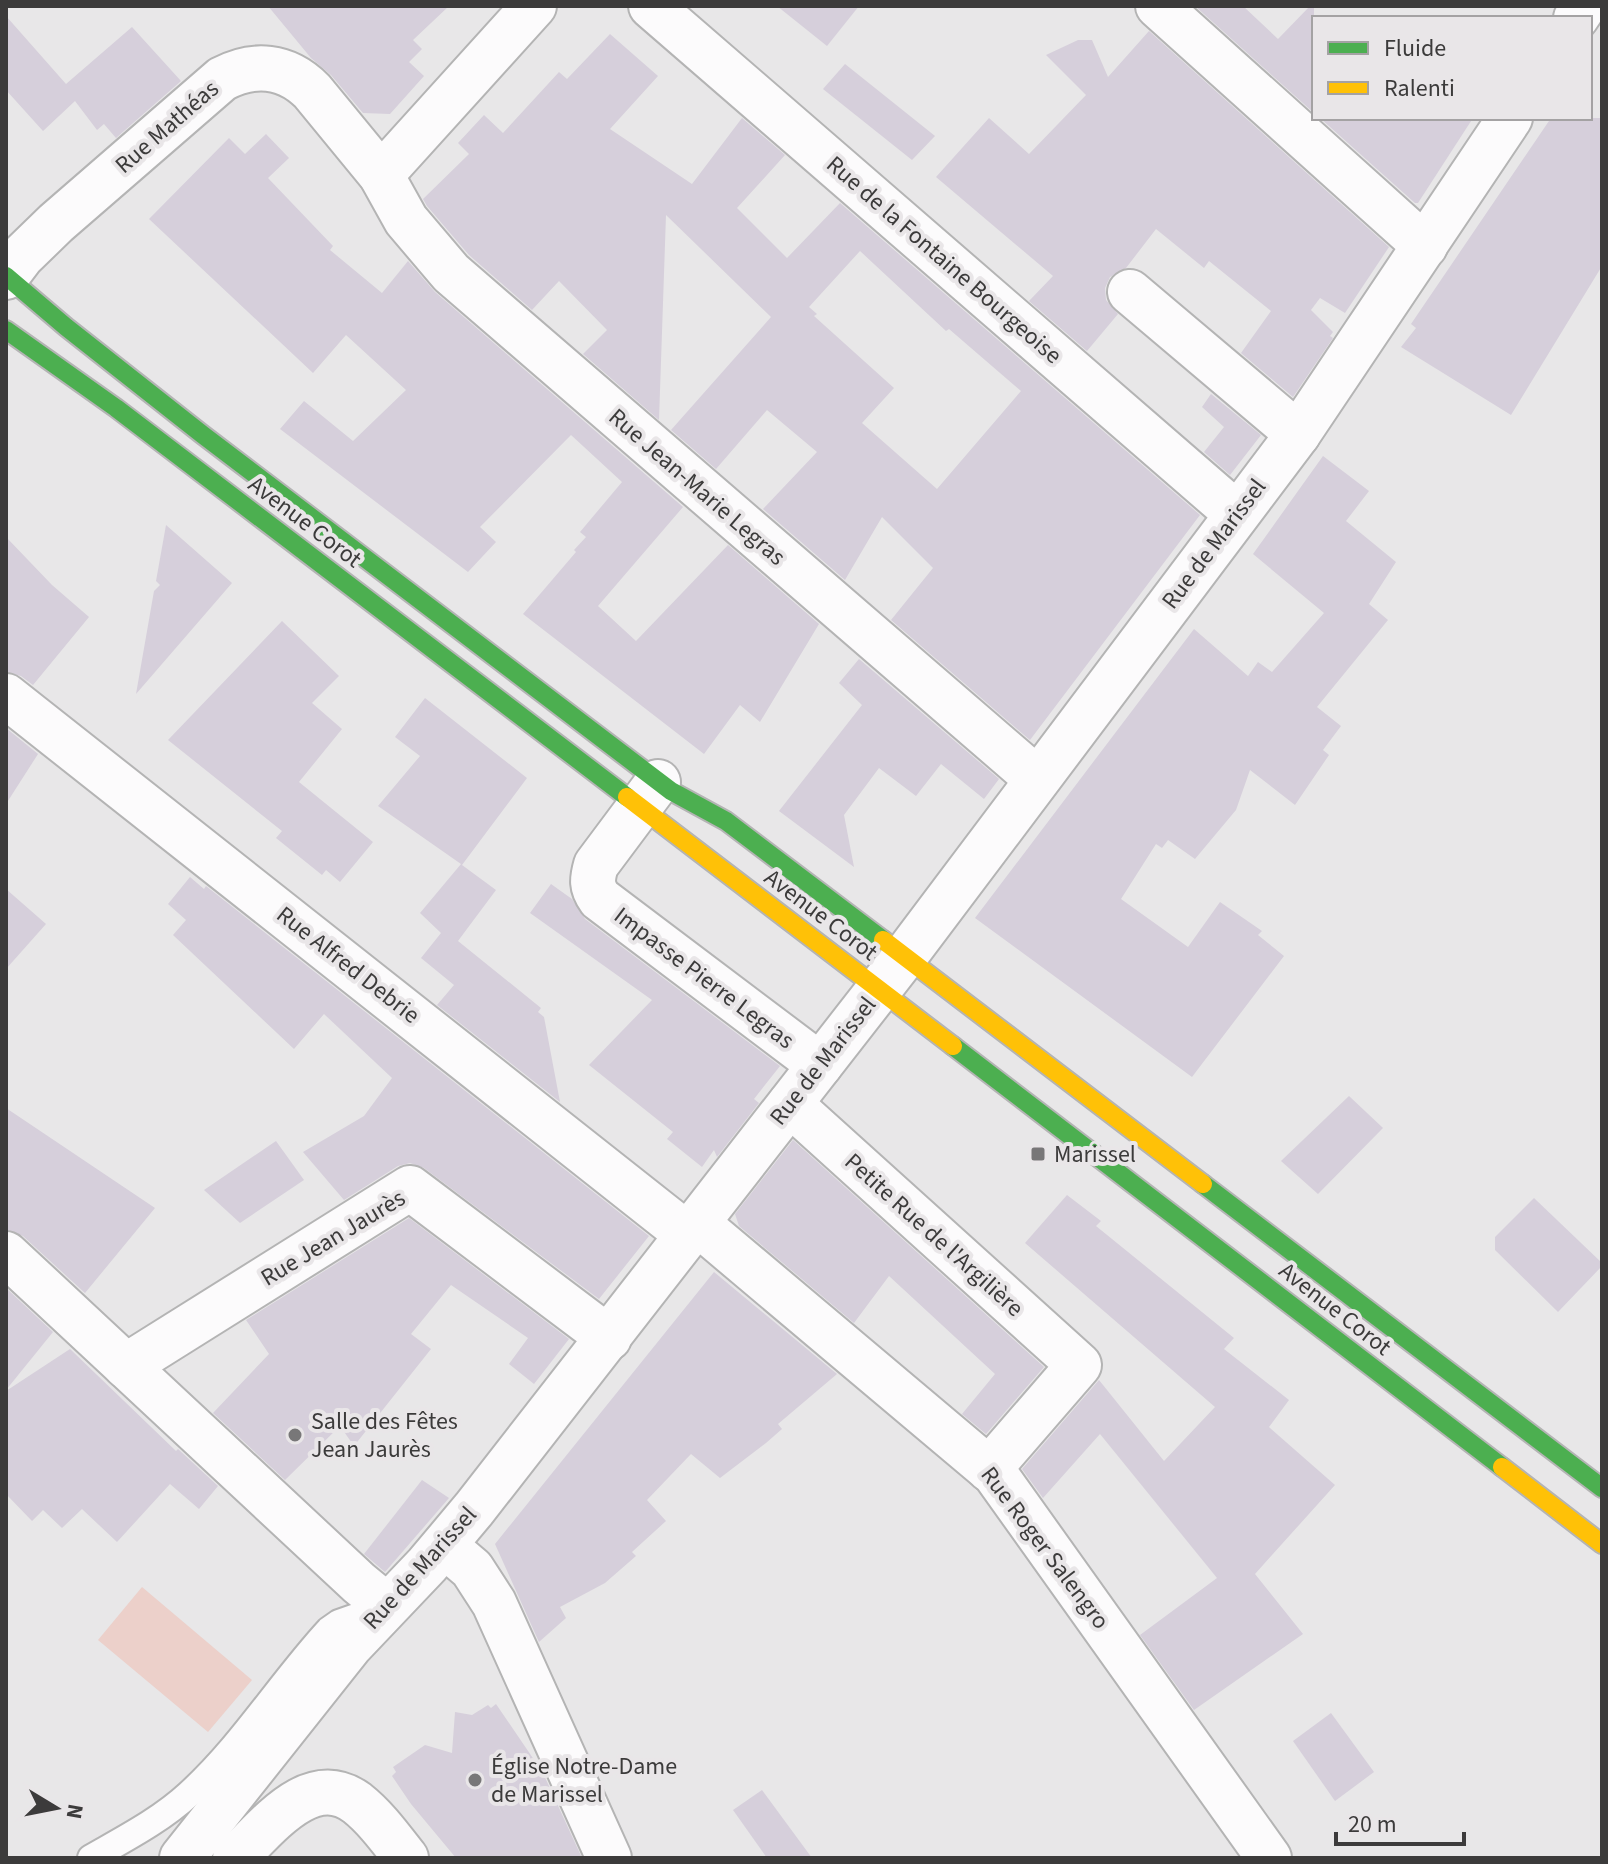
<svg xmlns="http://www.w3.org/2000/svg" width="1608" height="1864" font-family="'Source Sans 3',sans-serif">
  <style>
    .green { fill: #ecd0ca }
    .building { fill: #d6cfdb; fill-rule: evenodd }
    .lines { fill: none; stroke-linecap: round; stroke-linejoin: round }
    .lane-casing { stroke: #b4b4b4; stroke-width: 30 }
    .street-casing { stroke: #b4b4b4; stroke-width: 48 }
    .fast-casing { stroke: #b4b4b4; stroke-width: 22 }
    .slow-casing { stroke: #b4b4b4; stroke-width: 22 }
    .lane { stroke: #fcfbfc; stroke-width: 26 }
    .street { stroke: #fcfbfc; stroke-width: 44 }
    .fast { stroke: #4caf50; stroke-width: 18 }
    .slow { stroke: #ffc107; stroke-width: 18 }
    .poi-dot { fill: #787778; stroke: #e9e6e8; stroke-width: 3 }
    .labels { text-anchor: middle; dominant-baseline: central; stroke-width: 8; stroke-linejoin: round; paint-order: stroke }
    .street-label { font-size: 24px; fill: #3c3b3b; stroke: #e9e6e8 }
    .poi-label { font-size: 24px; fill: #3c3b3b; stroke: #e9e6e8; text-anchor: start }
  </style>
  <rect width="100%" height="100%" fill="#e8e7e8"/>
  <polygon class="green" points="142,1587 252,1680 208,1732 98,1640"/>
  <g class="building">
    <polygon points="268,6 449,6 413,40 422,49 409,62 424,76 390,114 363,113 331,75 311,58"/>
    <polygon points="777,6 859,6 827,46"/>
    <polygon points="1195,6 1243,6 1278,39 1310,6 1314,6 1314,113"/>
    <polygon points="6,16 66,84 132,27 181,81 116,138 104,124 97,130 75,101 43,131 6,90"/>
    <polygon points="1149,31 1389,247 1345,313 1320,298 1311,310 1333,332 1330,336 1333,338 1293,397 1241,353 1271,311 1209,261 1204,268 1156,229 1126,268 1110,277 1105,288 1106,300 1118,314 1087,351 1029,301 1053,276 936,177 989,118 1029,154 1086,95 1046,55 1078,40 1092,40 1108,77"/>
    <path d="M610 34 658 76 610 129 692 184 742 118 785 155 737 208 787 258 840 203 1200 515 1030 740 891 620 933 568 882 517 845 580 763 509 817 452 767 410 716 469 671 430 771 317 666 215 659 420 583 354 607 330 559 281 532 310 469 255 427 206 423 199 469 154 458 143 484 115 503 133 559 72 567 79ZM860 251 946 331 949 329 1021 391 937 489 862 423 894 388 814 316 817 314 809 307Z"/>
    <polygon points="845,64 935,136 912,160 823,89"/>
    <polygon points="1320,118 1473,118 1418,203 1415,203"/>
    <polygon points="1551,118 1602,118 1602,266 1511,415 1401,347 1416,328 1411,324"/>
    <polygon points="266,134 289,158 268,178 333,246 330,250 382,293 408,261 435,292 683,507 598,606 636,641 728,545 819,624 760,722 740,705 704,754 523,614 576,552 574,550 586,537 580,532 622,482 571,435 480,527 496,542 468,572 280,429 304,401 353,441 406,390 346,335 313,373 149,219 229,138 245,154"/>
    <polygon points="1211,394 1261,435 1230,475 1204,452 1224,427 1202,407"/>
    <polygon points="1323,456 1369,491 1346,521 1396,562 1369,604 1388,620 1317,707 1341,726 1323,750 1329,755 1295,805 1250,770 1236,810 1195,859 1168,840 1162,848 1156,844 1121,899 1188,947 1220,902 1262,931 1258,935 1284,956 1192,1077 975,918 1194,629 1248,676 1258,662 1272,672 1324,613 1253,554"/>
    <polygon points="166,525 232,583 136,694 154,591 160,585 156,581"/>
    <polygon points="6,537 52,585 89,617 33,685 21,676 6,672"/>
    <polygon points="282,621 339,676 312,703 342,729 299,782 373,842 340,882 326,870 322,875 276,838 282,831 168,740"/>
    <polygon points="859,659 999,779 984,799 941,764 916,796 879,768 844,815 854,867 779,811 862,705 839,683"/>
    <polygon points="425,698 527,778 462,865 496,890 458,941 541,1008 538,1012 544,1017 560,1102 437,1005 454,985 421,958 441,933 420,913 461,864 378,806 420,756 395,737"/>
    <polygon points="6,728 38,754 6,804"/>
    <polygon points="190,877 204,889 206,886 649,1236 599,1299 424,1168 410,1163 398,1166 344,1200 303,1152 364,1116 392,1078 324,1014 294,1049 173,935 186,920 168,904"/>
    <polygon points="551,884 572,899 585,919 780,1066 754,1099 759,1103 717,1157 714,1150 702,1167 667,1139 673,1132 589,1065 652,1000 530,913"/>
    <polygon points="6,889 46,924 6,969"/>
    <polygon points="1349,1096 1383,1128 1318,1194 1281,1161"/>
    <polygon points="6,1108 155,1208 85,1293 23,1236 6,1230"/>
    <polygon points="793,1140 1044,1367 986,1434 962,1414 995,1374 889,1276 854,1323 739,1226 735,1214"/>
    <polygon points="276,1141 304,1180 240,1223 204,1190"/>
    <polygon points="1067,1195 1101,1221 1096,1226 1234,1338 1224,1349 1289,1400 1269,1427 1335,1485 1255,1574 1303,1634 1194,1710 1140,1635 1217,1578 1100,1434 1043,1498 1022,1469 1099,1380 1164,1461 1215,1407 1025,1243"/>
    <polygon points="1534,1198 1602,1263 1602,1266 1558,1312 1495,1250 1495,1237"/>
    <polygon points="409,1218 569,1339 534,1384 509,1364 528,1338 451,1285 411,1334 431,1349 354,1446 340,1426 285,1480 213,1413 269,1354 246,1320"/>
    <polygon points="714,1272 837,1374 778,1424 782,1429 766,1443 720,1478 691,1454 647,1500 666,1521 632,1552 636,1556 605,1583 560,1607 566,1618 539,1642 495,1544"/>
    <polygon points="6,1288 53,1332 6,1390"/>
    <polygon points="70,1349 176,1451 178,1449 218,1486 199,1509 170,1484 117,1542 82,1509 62,1528 43,1510 32,1521 6,1494 6,1391"/>
    <polygon points="422,1480 449,1498 385,1572 364,1554"/>
    <polygon points="496,1704 543,1773 582,1858 456,1858 411,1804 392,1776 396,1772 393,1767 425,1745 452,1753 455,1712 472,1715 488,1705 491,1708"/>
    <polygon points="1331,1713 1374,1772 1335,1801 1293,1741"/>
    <polygon points="762,1790 812,1858 767,1858 733,1810"/>
  </g>
  <g class="lines">
    <g class="lane-casing">
      <path id="lane" d="M91 1858C124 1839 161 1820 189 1794 242 1746 281 1682 329 1630L339 1623 376 1610"/>
    </g>
    <g class="street-casing">
      <g id="street">
        <polyline points="651,6 1237,514"/>
        <polyline points="1158,6 1425,246"/>
        <polyline points="1576,18 1584,6"/>
        <polyline points="381,175 534,6"/>
        <path d="M6 277 22 256 56 223 222 79C254 62 286 65 312 91L381 175 406 220 451 273 1037 779"/>
        <polyline points="1130,292 1298,434"/>
        <polyline points="6,696 688,1235"/>
        <path d="M658 782 596 865C592 879 591 887 600 899L820 1065"/>
        <polyline points="790,1104 1079,1365 989,1469"/>
        <polyline points="697,1223 995,1474 1269,1858"/>
        <polyline points="6,1254 359,1583 387,1606"/>
        <polyline points="126,1366 410,1188 609,1338"/>
        <polyline points="445,1546 472,1569 494,1603 609,1858"/>
        <polyline points="182,1858 350,1646 427,1565 474,1509 905,956 1298,434 1510,118"/>
        <path d="M235 1858C266 1829 310 1768 357 1803 376 1818 391 1839 406 1858"/>
      </g>
    </g>
    <g class="fast-casing">
      <g id="fast">
        <polyline points="6,276 66,327 203,435 671,791 726,821 883,940"/>
        <polyline points="6,330 116,408 627,797"/>
        <polyline points="953,1046 1502,1467"/>
        <polyline points="1203,1184 1602,1488"/>
      </g>
    </g>
    <g class="slow-casing">
      <g id="slow">
        <polyline points="627,797 953,1046"/>
        <polyline points="883,940 1203,1184"/>
        <polyline points="1502,1467 1602,1544"/>
      </g>
    </g>
    <use href="#lane" class="lane"/>
    <use href="#street" class="street"/>
    <use href="#fast" class="fast"/>
    <use href="#slow" class="slow"/>
  </g>
  <g class="poi-dot">
    <rect x="1030" y="1146" width="16" height="16" rx="4"/>
    <circle cx="295" cy="1435" r="8"/>
    <circle cx="475" cy="1780" r="8"/>
  </g>
  <g class="labels">
    <g class="street-label">
      <text transform="translate(167 127) rotate(-41)">Rue Mathéas</text>
      <text transform="translate(944 260) rotate(41)">Rue de la Fontaine Bourgeoise</text>
      <text transform="translate(697 487) rotate(41)">Rue Jean-Marie Legras</text>
      <text transform="translate(305 522) rotate(37)">Avenue Corot</text>
      <text transform="translate(1214 544) rotate(-53)">Rue de Marissel</text>
      <text transform="translate(821 915) rotate(37)">Avenue Corot</text>
      <text transform="translate(348 965) rotate(38)">Rue Alfred Debrie</text>
      <text transform="translate(704 978) rotate(37)">Impasse Pierre Legras</text>
      <text transform="translate(823 1061) rotate(-52)">Rue de Marissel</text>
      <text transform="translate(934 1235) rotate(42)">Petite Rue de l'Argilière</text>
      <text transform="translate(333 1238) rotate(-31)">Rue Jean Jaurès</text>
      <text transform="translate(1335 1309) rotate(38)">Avenue Corot</text>
      <text transform="translate(1045 1548) rotate(53)">Rue Roger Salengro</text>
      <text transform="translate(420 1568) rotate(-48)">Rue de Marissel</text>
    </g>
    <g class="poi-label">
      <text x="1054" y="1154">Marissel</text>
      <text x="311" y="1421">Salle des Fêtes<tspan x="311" dy="28">Jean Jaurès</tspan></text>
      <text x="491" y="1766">Église Notre-Dame<tspan x="491" dy="28">de Marissel</tspan></text>
    </g>
  </g>
  <rect width="1608" height="1864" fill="none" stroke="#3c3b3b" stroke-width="16"/>
  <rect x="1312" y="16" width="280" height="104" fill="#e9e6e8" stroke="#a4a2a3" stroke-width="2"/>
  <rect x="1328" y="42" width="40" height="12" fill="#4caf50" stroke="#a4a2a3" stroke-width="2"/>
  <text x="1384" y="56" font-size="24" fill="#3c3b3b">Fluide</text>
  <rect x="1328" y="82" width="40" height="12" fill="#ffc107" stroke="#a4a2a3" stroke-width="2"/>
  <text x="1384" y="96" font-size="24" fill="#3c3b3b">Ralenti</text>
  <g transform="translate(56 1808) rotate(100)" stroke="#e9e6e8" stroke-width="6" paint-order="stroke">
  <path d="M0-6L14 30L0 20L-14 30Z" fill="#3c3b3b"/>
  <text y="-12" font-size="22" font-weight="bold" text-anchor="middle" fill="#3c3b3b">N</text>
  </g>
  <path d="M1336 1832v12h128v-12" fill="none" stroke="#3c3b3b" stroke-width="4"/>
  <text x="1348" y="1832" font-size="24" fill="#3c3b3b" stroke="#e9e6e8" stroke-width="6" paint-order="stroke">20 m</text>
</svg>
